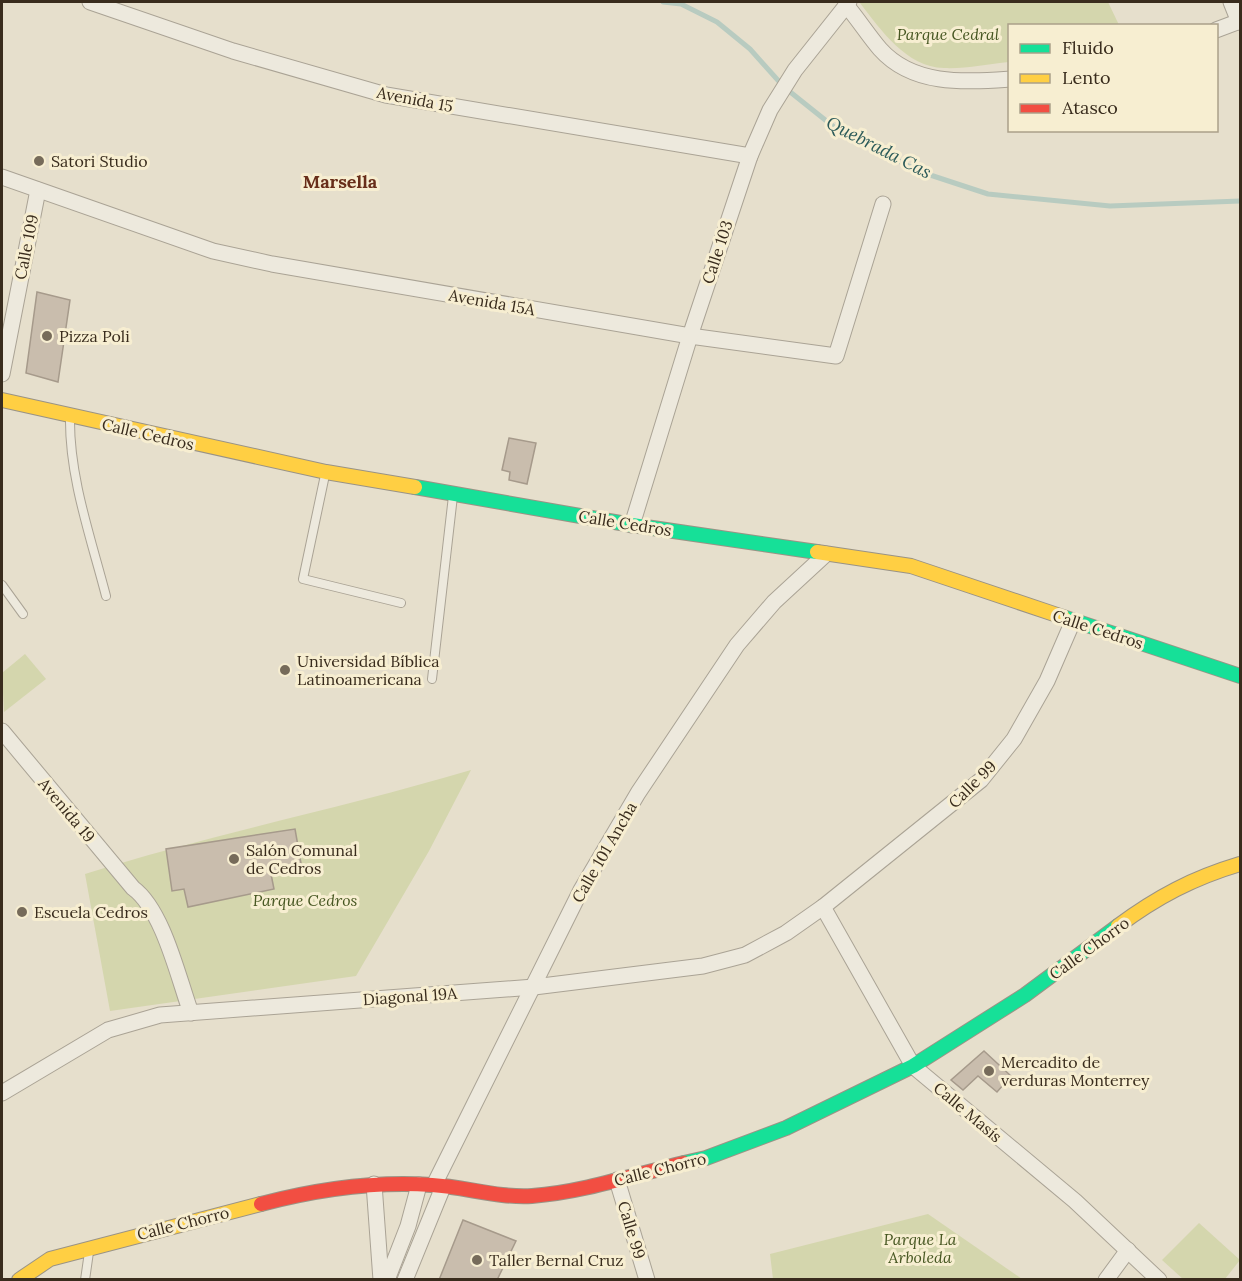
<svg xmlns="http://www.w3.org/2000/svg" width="1242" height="1281" font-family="Lora,serif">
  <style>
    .green { fill: #d4d6ad }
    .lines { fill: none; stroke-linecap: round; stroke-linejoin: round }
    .stream { stroke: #b8cbc0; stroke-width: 5 }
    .building { fill: #c9bdad; stroke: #a69a8b; stroke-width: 1.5 }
    .lane-casing { stroke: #aaa395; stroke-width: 10 }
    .street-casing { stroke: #aaa395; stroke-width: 17 }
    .fast-casing { stroke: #9a9385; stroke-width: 16 }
    .slow-casing { stroke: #9a9385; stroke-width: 16 }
    .jam-casing { stroke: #9a9385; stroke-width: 16 }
    .lane { stroke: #ede9dd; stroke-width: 8 }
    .street { stroke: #ede9dd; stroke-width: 15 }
    .fast { stroke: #16e098; stroke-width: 14 }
    .slow { stroke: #ffcf43; stroke-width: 14 }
    .jam { stroke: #f24e42; stroke-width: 14 }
    .poi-dot { fill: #766b5a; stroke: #f7eed1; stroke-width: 2 }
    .labels { text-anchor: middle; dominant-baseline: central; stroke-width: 6; stroke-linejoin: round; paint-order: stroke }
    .park-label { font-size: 16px; font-style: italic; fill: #475722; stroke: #f7eed1 }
    .street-label { font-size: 16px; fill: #392c1d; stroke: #f7eed1 }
    .poi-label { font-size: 16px; fill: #392c1d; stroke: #f7eed1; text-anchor: start }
    .water-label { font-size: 18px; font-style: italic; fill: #2b5a59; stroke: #f7eed1 }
    .neighbourhood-label { font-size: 18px; font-weight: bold; fill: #682e1a; stroke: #f7eed1 }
  </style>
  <rect width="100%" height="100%" fill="#e6dfcc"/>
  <g class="green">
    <path d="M862 2H1108L1119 25 1010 26 1009 62C988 64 965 69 944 68 906 67 881 30 860 3Z"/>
    <polygon points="25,654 46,679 4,712 2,673"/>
    <path d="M471 770 429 851 356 976 110 1011 85 874C212 834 343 808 471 770Z"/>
    <polygon points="928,1214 1022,1279 773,1279 770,1254"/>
    <polygon points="1199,1223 1240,1260 1225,1279 1183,1279 1162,1260"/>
  </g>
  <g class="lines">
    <polyline class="stream" points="663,2 681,4 717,22 750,49 784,87 834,127 918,171 988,194 1110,206 1240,201"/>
  </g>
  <g class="building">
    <polygon points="37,292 70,300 58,382 26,373"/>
    <polygon points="509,438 536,443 527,484 509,480 510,472 502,470"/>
    <polygon points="295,829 302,869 271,874 274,889 188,907 184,889 172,891 166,849"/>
    <polygon points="984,1051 1011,1076 997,1092 978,1076 963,1090 951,1080"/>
    <polygon points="463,1220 516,1241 497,1280 439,1280"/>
  </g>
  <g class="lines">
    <g class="lane-casing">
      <g id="lane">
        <path d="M70 417C69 477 91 538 106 596"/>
        <polyline points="325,475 303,579 401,603"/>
        <polyline points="2,585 23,614"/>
        <polyline points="432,679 453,496"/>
        <polyline points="85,1280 89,1252"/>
      </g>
    </g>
    <g class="street-casing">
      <g id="street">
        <polyline points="90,2 233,51 386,95 750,156"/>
        <polyline points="1231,2 1239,22"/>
        <path d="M846 5C858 19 868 35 880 49 913 86 964 82 1010 79"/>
        <polyline points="1216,30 1240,21"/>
        <polyline points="2,177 213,251 272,264 690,336 836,356 883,204"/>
        <polyline points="2,374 38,190"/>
        <polyline points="632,525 690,336 750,156 770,110 795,70 849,2"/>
        <path d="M2 731 133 888C163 910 178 977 191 1013"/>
        <polyline points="823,907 913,1066 1075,1201 1159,1280"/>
        <polyline points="2,1093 108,1030 160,1015 534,987 703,966 745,955 786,933 823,907 981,780 1014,739 1047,681 1073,621"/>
        <polyline points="617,1180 647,1280"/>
        <polyline points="374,1184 381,1280"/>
        <polyline points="434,1185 581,890 638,793 737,645 774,602 826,554"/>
        <polyline points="387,1280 408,1226 419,1185"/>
        <polyline points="405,1280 443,1187"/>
        <polyline points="1106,1280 1128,1250"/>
      </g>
    </g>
    <g class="fast-casing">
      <g id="fast">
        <polyline points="415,487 632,525 817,552"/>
        <polyline points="1063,617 1240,676"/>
        <polyline points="684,1163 706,1158 786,1128 913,1066 1025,995 1118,926"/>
      </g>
    </g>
    <g class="slow-casing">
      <g id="slow">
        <polyline points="2,400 326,472 415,487"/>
        <polyline points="817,552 911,566 1063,617"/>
        <path d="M1118 926C1157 897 1193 878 1240 864"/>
        <polyline points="19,1280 50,1259 261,1204"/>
      </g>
    </g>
    <g class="jam-casing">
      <path id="jam" d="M261 1204C318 1189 374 1181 432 1185 466 1187 498 1198 532 1196 583 1192 634 1175 684 1163"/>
    </g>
    <use href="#lane" class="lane"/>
    <use href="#street" class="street"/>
    <use href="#fast" class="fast"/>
    <use href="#slow" class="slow"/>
    <use href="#jam" class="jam"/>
  </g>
  <g class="poi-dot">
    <circle cx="39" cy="161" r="6"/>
    <circle cx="47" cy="336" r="6"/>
    <circle cx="285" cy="670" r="6"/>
    <circle cx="234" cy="859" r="6"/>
    <circle cx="22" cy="912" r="6"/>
    <circle cx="989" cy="1071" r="6"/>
    <circle cx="477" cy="1260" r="6"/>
  </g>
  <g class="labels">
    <g class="park-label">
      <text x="948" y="34">Parque Cedral</text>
      <text x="305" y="900">Parque Cedros</text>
      <text x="920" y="1239">Parque La<tspan x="920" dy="18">Arboleda</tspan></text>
    </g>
    <g class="street-label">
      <text transform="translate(415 99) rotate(11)">Avenida 15</text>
      <text transform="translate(26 247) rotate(-79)">Calle 109</text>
      <text transform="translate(717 252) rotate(-72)">Calle 103</text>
      <text transform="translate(492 302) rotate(10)">Avenida 15A</text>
      <text transform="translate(148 434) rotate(13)">Calle Cedros</text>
      <text transform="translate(625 523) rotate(9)">Calle Cedros</text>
      <text transform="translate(1098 629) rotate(18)">Calle Cedros</text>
      <text transform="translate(972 784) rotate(-45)">Calle 99</text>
      <text transform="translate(67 810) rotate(50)">Avenida 19</text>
      <text transform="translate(604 852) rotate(-60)">Calle 101 Ancha</text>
      <text transform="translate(1089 948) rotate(-36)">Calle Chorro</text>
      <text transform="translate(410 996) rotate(-4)">Diagonal 19A</text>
      <text transform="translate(968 1112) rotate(40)">Calle Masís</text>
      <text transform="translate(660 1169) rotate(-14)">Calle Chorro</text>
      <text transform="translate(183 1223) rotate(-14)">Calle Chorro</text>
      <text transform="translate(632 1230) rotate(73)">Calle 99</text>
    </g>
    <g class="poi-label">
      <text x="51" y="161">Satori Studio</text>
      <text x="59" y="336">Pizza Poli</text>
      <text x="297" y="661">Universidad Bíblica<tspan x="297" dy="18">Latinoamericana</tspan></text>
      <text x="246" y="850">Salón Comunal<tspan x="246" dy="18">de Cedros</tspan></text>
      <text x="34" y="912">Escuela Cedros</text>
      <text x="1001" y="1062">Mercadito de<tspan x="1001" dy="18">verduras Monterrey</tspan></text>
      <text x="489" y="1260">Taller Bernal Cruz</text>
    </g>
    <g class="water-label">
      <text transform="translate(879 147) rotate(27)">Quebrada Cas</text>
    </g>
    <g class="neighbourhood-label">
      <text x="340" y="181">Marsella</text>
    </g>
  </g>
  <rect width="1242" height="1281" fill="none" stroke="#392c1d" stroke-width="6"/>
  <rect x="1008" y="24" width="210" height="108" fill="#f7eed1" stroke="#aba089" stroke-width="1.5"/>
  <rect x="1020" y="44" width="30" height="9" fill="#16e098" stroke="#aba089" stroke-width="1.5"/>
  <text x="1062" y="54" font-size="18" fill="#392c1d">Fluido</text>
  <rect x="1020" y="74" width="30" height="9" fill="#ffcf43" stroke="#aba089" stroke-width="1.5"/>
  <text x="1062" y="84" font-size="18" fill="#392c1d">Lento</text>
  <rect x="1020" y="104" width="30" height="9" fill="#f24e42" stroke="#aba089" stroke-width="1.5"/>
  <text x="1062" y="114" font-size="18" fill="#392c1d">Atasco</text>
</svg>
